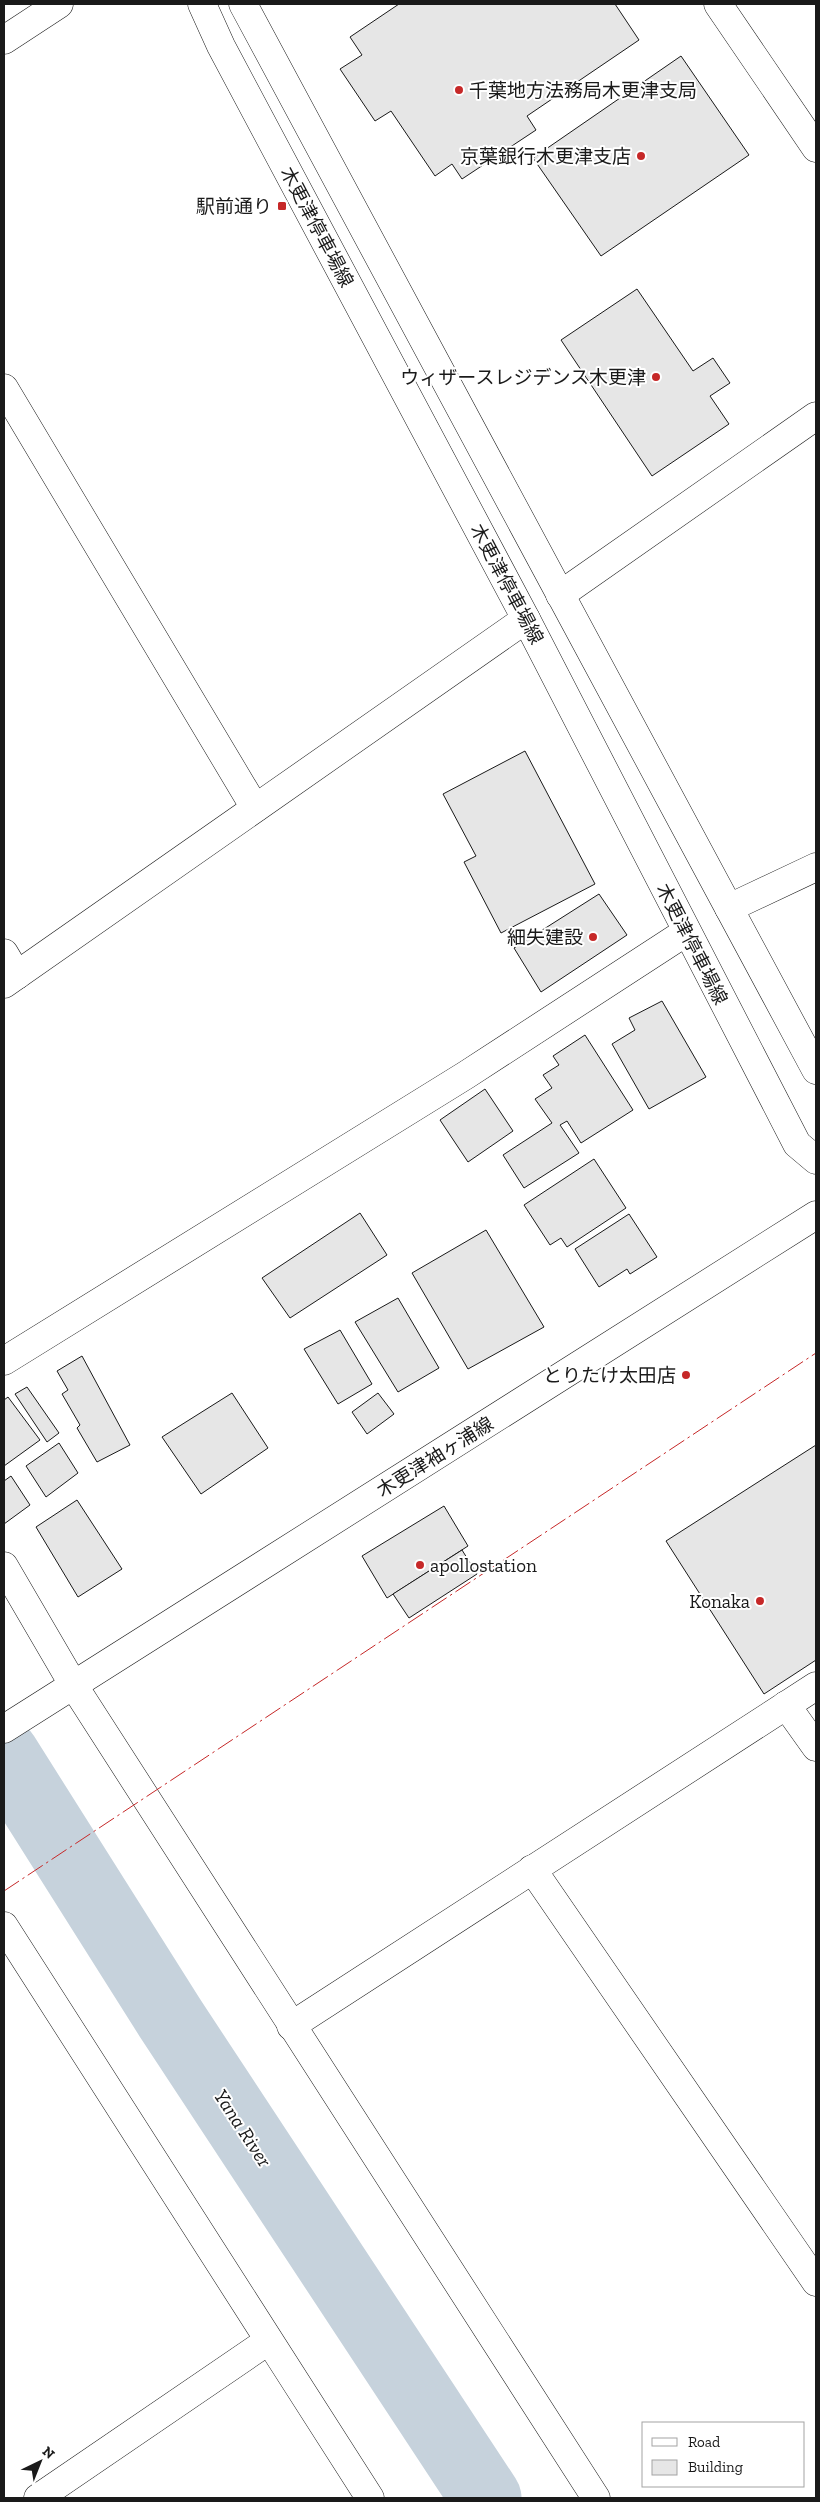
<svg xmlns="http://www.w3.org/2000/svg" width="820" height="2502" font-family="'Zilla Slab','Noto Sans JP',serif">
  <style>
    .lines { fill: none; stroke-linecap: round; stroke-linejoin: round }
    .river { stroke: #c6d2dc; stroke-width: 71 }
    .building { fill: #e6e6e6; stroke: #1a1a1a }
    .street-casing { stroke: #1a1a1a; stroke-width: 29 }
    .secondary-casing { stroke: #1a1a1a; stroke-width: 29 }
    .street { stroke: #fff; stroke-width: 28 }
    .secondary { stroke: #fff; stroke-width: 28 }
    .power { stroke: #c62828; stroke-width: 1; stroke-dasharray: 18 4 2.5 4; stroke-linecap: butt }
    .poi-dot { fill: #c62828; stroke: #fff; stroke-width: 2 }
    .labels { text-anchor: middle; dominant-baseline: central; stroke-width: 4; stroke-linejoin: round; paint-order: stroke }
    .poi-label { font-size: 19px; fill: #1a1a1a; stroke: #fff; text-anchor: end }
    .street-label { font-size: 19px; fill: #1a1a1a; stroke: #fff }
    .water-label { font-size: 20px; font-style: italic; fill: #1a1a1a; stroke: #fff }
  </style>
  <rect width="100%" height="100%" fill="#fff"/>
  <g class="lines">
    <polyline class="river" points="4,1755 170,2018 486,2498"/>
  </g>
  <g class="building">
    <polygon points="399,4 615,4 639,40 527,116 536,130 462,179 452,164 435,176 391,111 375,121 340,69 362,55 350,37"/>
    <polygon points="681,56 749,155 601,256 533,158"/>
    <polygon points="637,289 693,371 713,358 730,383 710,396 729,424 652,476 561,340"/>
    <polygon points="525,751 595,884 501,933 464,862 476,856 443,794"/>
    <polygon points="599,894 627,935 541,992 514,948"/>
    <polygon points="662,1001 706,1077 649,1109 612,1044 635,1030 629,1018"/>
    <polygon points="585,1035 633,1110 581,1143 567,1121 560,1125 579,1153 524,1188 503,1155 552,1123 535,1099 552,1088 543,1075 559,1065 553,1056"/>
    <polygon points="485,1089 513,1131 468,1162 440,1120"/>
    <polygon points="594,1159 626,1208 567,1247 561,1238 550,1245 524,1205"/>
    <polygon points="360,1213 387,1255 290,1318 262,1278"/>
    <polygon points="629,1214 657,1257 630,1274 627,1269 599,1287 575,1249"/>
    <polygon points="486,1230 544,1327 468,1369 412,1273"/>
    <polygon points="398,1298 439,1368 398,1392 355,1322"/>
    <polygon points="340,1330 372,1384 338,1404 304,1349"/>
    <polygon points="82,1356 130,1445 97,1462 77,1428 80,1425 62,1394 68,1390 57,1371"/>
    <polygon points="27,1387 59,1433 47,1442 15,1394"/>
    <polygon points="232,1393 268,1448 201,1494 162,1437"/>
    <polygon points="378,1393 394,1414 367,1434 352,1412"/>
    <polygon points="8,1397 40,1440 4,1466 4,1400"/>
    <polygon points="59,1443 78,1473 46,1497 26,1466"/>
    <polygon points="816,1445 816,1660 764,1694 666,1541"/>
    <polygon points="11,1476 30,1505 4,1524 4,1481"/>
    <polygon points="77,1500 122,1569 78,1597 36,1527"/>
    <polygon points="444,1506 468,1546 387,1598 362,1556"/>
    <polygon points="462,1550 477,1574 409,1618 393,1594"/>
  </g>
  <g class="lines">
    <g class="street-casing">
      <g id="street">
        <polyline points="718,4 816,148"/>
        <polyline points="4,388 255,808"/>
        <polyline points="560,595 816,416"/>
        <polyline points="729,908 816,867"/>
        <polyline points="4,953 17,975"/>
        <polyline points="4,984 526,619"/>
        <polyline points="4,1361 466,1075 686,932"/>
        <polyline points="4,1566 74,1686 596,2498"/>
        <polyline points="786,1705 816,1747"/>
        <polyline points="532,1869 816,2282"/>
        <polyline points="4,1926 370,2498"/>
        <polyline points="291,2026 816,1686"/>
        <polyline points="38,2498 268,2341"/>
      </g>
    </g>
    <g class="secondary-casing">
      <g id="secondary">
        <polyline points="202,4 221,46 526,619 797,1144 816,1160"/>
        <polyline points="243,4 816,1070"/>
        <polyline points="4,40 59,4"/>
        <polyline points="4,1729 816,1215"/>
      </g>
    </g>
    <use href="#street" class="street"/>
    <use href="#secondary" class="secondary"/>
    <polyline class="power" points="4,1891 816,1353"/>
  </g>
  <g class="poi-dot">
    <circle cx="459" cy="90" r="5"/>
    <circle cx="641" cy="156" r="5"/>
    <rect x="277" y="201" width="10" height="10" rx="2.5"/>
    <circle cx="656" cy="377" r="5"/>
    <circle cx="593" cy="937" r="5"/>
    <circle cx="686" cy="1375" r="5"/>
    <circle cx="420" cy="1565" r="5"/>
    <circle cx="760" cy="1601" r="5"/>
  </g>
  <g class="labels">
    <g class="poi-label">
      <text x="469" y="90" text-anchor="start">千葉地方法務局木更津支局</text>
      <text x="631" y="156">京葉銀行木更津支店</text>
      <text x="272" y="206">駅前通り</text>
      <text x="646" y="377">ウィザースレジデンス木更津</text>
      <text x="583" y="937">細失建設</text>
      <text x="676" y="1375">とりたけ太田店</text>
      <text x="430" y="1565" text-anchor="start">apollostation</text>
      <text x="750" y="1601">Konaka</text>
    </g>
    <g class="street-label">
      <text transform="translate(317 227) rotate(62)">木更津停車場線</text>
      <text transform="translate(507 584) rotate(62)">木更津停車場線</text>
      <text transform="translate(692 944) rotate(63)">木更津停車場線</text>
      <text transform="translate(435 1457) rotate(-32)">木更津袖ヶ浦線</text>
    </g>
    <g class="water-label">
      <text transform="translate(243 2128) rotate(57)">Yana River</text>
    </g>
  </g>
  <rect width="820" height="2502" fill="none" stroke="#1a1a1a" stroke-width="10"/>
  <rect x="642" y="2422" width="162" height="65" fill="#ffffff" stroke="#a3a3a3"/>
  <rect x="652" y="2438" width="25" height="8" fill="#ffffff" stroke="#a3a3a3"/>
  <text x="688" y="2447" font-size="15" fill="#1a1a1a">Road</text>
  <rect x="652" y="2460" width="25" height="15" fill="#e6e6e6" stroke="#a3a3a3"/>
  <text x="688" y="2472" font-size="15" fill="#1a1a1a">Building</text>
  <g transform="translate(40 2462) rotate(43)" stroke="#ffffff" stroke-width="4" paint-order="stroke">
  <path d="M0-4L9 19L0 12L-9 19Z" fill="#1a1a1a"/>
  <text y="-8" font-size="14" font-weight="bold" text-anchor="middle" fill="#1a1a1a">N</text>
  </g>
</svg>
